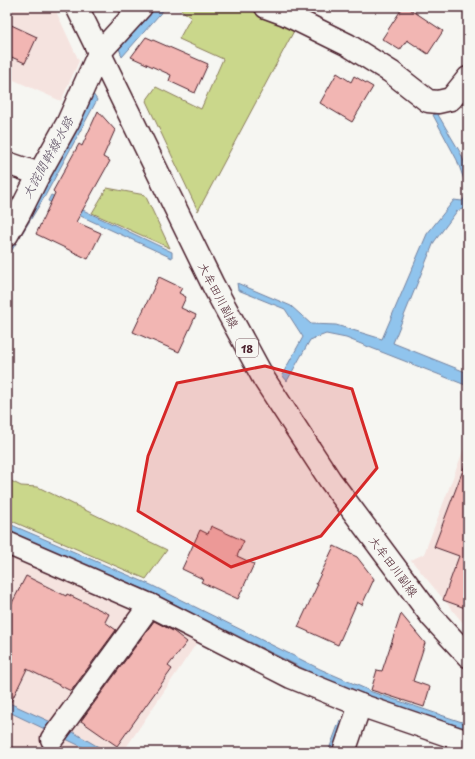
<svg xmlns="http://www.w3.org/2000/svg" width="475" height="759" font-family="'Playpen Sans','Klee One',sans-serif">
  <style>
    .built { fill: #f5e3df }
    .green { fill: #cad78b; stroke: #8a7b5b }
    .water { fill: #90c4ed; stroke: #74829f }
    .building { fill: #f2b6b3; stroke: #4a1f2b }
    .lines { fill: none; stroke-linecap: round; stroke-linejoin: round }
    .minor-casing { stroke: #4a1f2b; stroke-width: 25 }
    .major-casing { stroke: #4a1f2b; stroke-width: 25 }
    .minor { stroke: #f6f6f2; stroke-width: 22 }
    .major { stroke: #f6f6f2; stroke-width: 22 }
    .marked { fill: #d62828; fill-opacity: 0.2; stroke: #d62828; stroke-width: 3; stroke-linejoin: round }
    .labels { text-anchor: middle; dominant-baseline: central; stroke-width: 3.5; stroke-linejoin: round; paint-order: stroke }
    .shield { fill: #f6f6f2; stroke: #7e6067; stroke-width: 1 }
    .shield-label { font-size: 11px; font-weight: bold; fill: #4a1f2b }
    .street-label { font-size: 12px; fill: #4a1f2b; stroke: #f6f6f2 }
    .water-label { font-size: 13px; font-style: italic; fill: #5f5165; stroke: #f6f6f2 }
  </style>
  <rect width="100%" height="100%" fill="#f6f6f2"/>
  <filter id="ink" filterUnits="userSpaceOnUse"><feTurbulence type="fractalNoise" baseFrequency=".025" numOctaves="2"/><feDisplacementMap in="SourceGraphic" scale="8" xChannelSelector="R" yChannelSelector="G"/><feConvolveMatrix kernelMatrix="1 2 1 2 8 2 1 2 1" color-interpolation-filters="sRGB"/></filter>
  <g filter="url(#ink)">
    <g class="built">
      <polygon points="7,7 54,7 79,61 61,101 7,77"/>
      <polygon points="468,438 468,629 411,560 424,554"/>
      <polygon points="7,553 147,610 198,641 123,752 7,752"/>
    </g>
    <g class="green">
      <polygon points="177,7 243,7 277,21 296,27 198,211 146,101 156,87 201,109 223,59 179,39 191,17"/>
      <polygon points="107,188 145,195 170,248 92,213"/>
      <polygon points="7,479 21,486 38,487 167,550 146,579 7,519"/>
    </g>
    <g class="water">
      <polygon points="156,7 166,7 122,57 119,48"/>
      <polygon points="93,94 97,100 45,196 7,258 7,243 32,203"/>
      <polygon points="437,113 460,152 468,171 468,191 457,160 433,115"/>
      <polygon points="468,194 468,207 457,211 434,242 393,343 468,373 468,386 346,338 326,334 310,340 287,381 282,375 303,337 285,309 238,290 237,283 291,306 311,324 336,325 382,339 427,234 454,200 462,201"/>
      <polygon points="51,195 172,252 172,258 48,201"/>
      <polygon points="7,523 151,585 320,669 366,689 369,691 468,724 468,729 350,691 316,675 148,591 7,532"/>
      <polygon points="7,702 73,732 107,752 93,752 7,711"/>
      <polygon points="340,720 343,722 332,752 328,752"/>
    </g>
    <g class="building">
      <polygon points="403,7 407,7 443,31 428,54 407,40 400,50 382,39"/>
      <polygon points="7,23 37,37 25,63 7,55"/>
      <polygon points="146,37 208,64 195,93 169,81 171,75 131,57"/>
      <polygon points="337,73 351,82 354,76 373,87 352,122 320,103"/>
      <polygon points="98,111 115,130 103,157 110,161 76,222 101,233 88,259 36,234 55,193 53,191 79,144 82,146"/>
      <polygon points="159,277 182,288 179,293 186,297 181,308 196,315 179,352 133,332"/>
      <polygon points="466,462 468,462 468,609 443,600 459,556 434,547"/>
      <polygon points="211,526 244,541 237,556 254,564 238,599 201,582 203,579 182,569 200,530 208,534"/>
      <polygon points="334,546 357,557 374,579 362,605 357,602 338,645 298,627 318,584 316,584"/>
      <polygon points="26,576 66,596 67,594 109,614 105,622 116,630 71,691 27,669 7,710 7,600 12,603"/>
      <polygon points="401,614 425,643 413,681 430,687 424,707 371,690 377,670 382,671"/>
      <polygon points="154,621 173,631 187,642 168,666 172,669 117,746 81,721"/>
    </g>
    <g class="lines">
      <g class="minor-casing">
        <g id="minor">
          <polyline points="266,7 285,14 348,45 391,72 428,101 438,102 451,99 468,78"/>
          <polyline points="7,163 39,174"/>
          <polyline points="7,235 19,214 39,174 68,122 99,53 141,7"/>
          <polyline points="7,543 150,605 291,677 360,705 468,742"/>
          <polyline points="52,739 150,605"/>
          <polyline points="344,752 360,705"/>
        </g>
      </g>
      <g class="major-casing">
        <polyline id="major" points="77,7 213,285 264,379 330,480 432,617 468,656"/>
      </g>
      <use href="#minor" class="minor"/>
      <use href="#major" class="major"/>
    </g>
  </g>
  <path class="marked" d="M265 366 352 389 377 468 321 536 231 567 138 511 148 456 177 383Z"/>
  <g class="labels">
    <rect class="shield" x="236" y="339" width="22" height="18" rx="3"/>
    <g class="shield-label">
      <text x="247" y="348">18</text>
    </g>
    <g class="street-label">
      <text transform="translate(219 295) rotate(62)">大牟田川副線</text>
      <text transform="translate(394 566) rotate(53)">大牟田川副線</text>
    </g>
    <g class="water-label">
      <text transform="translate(47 157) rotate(-61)">大詫間幹線水路</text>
    </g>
  </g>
  <rect width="475" height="759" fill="none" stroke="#f6f6f2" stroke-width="24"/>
  <rect x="12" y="12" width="451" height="735" fill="none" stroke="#4a1f2b" stroke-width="1.5" filter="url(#ink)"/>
</svg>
